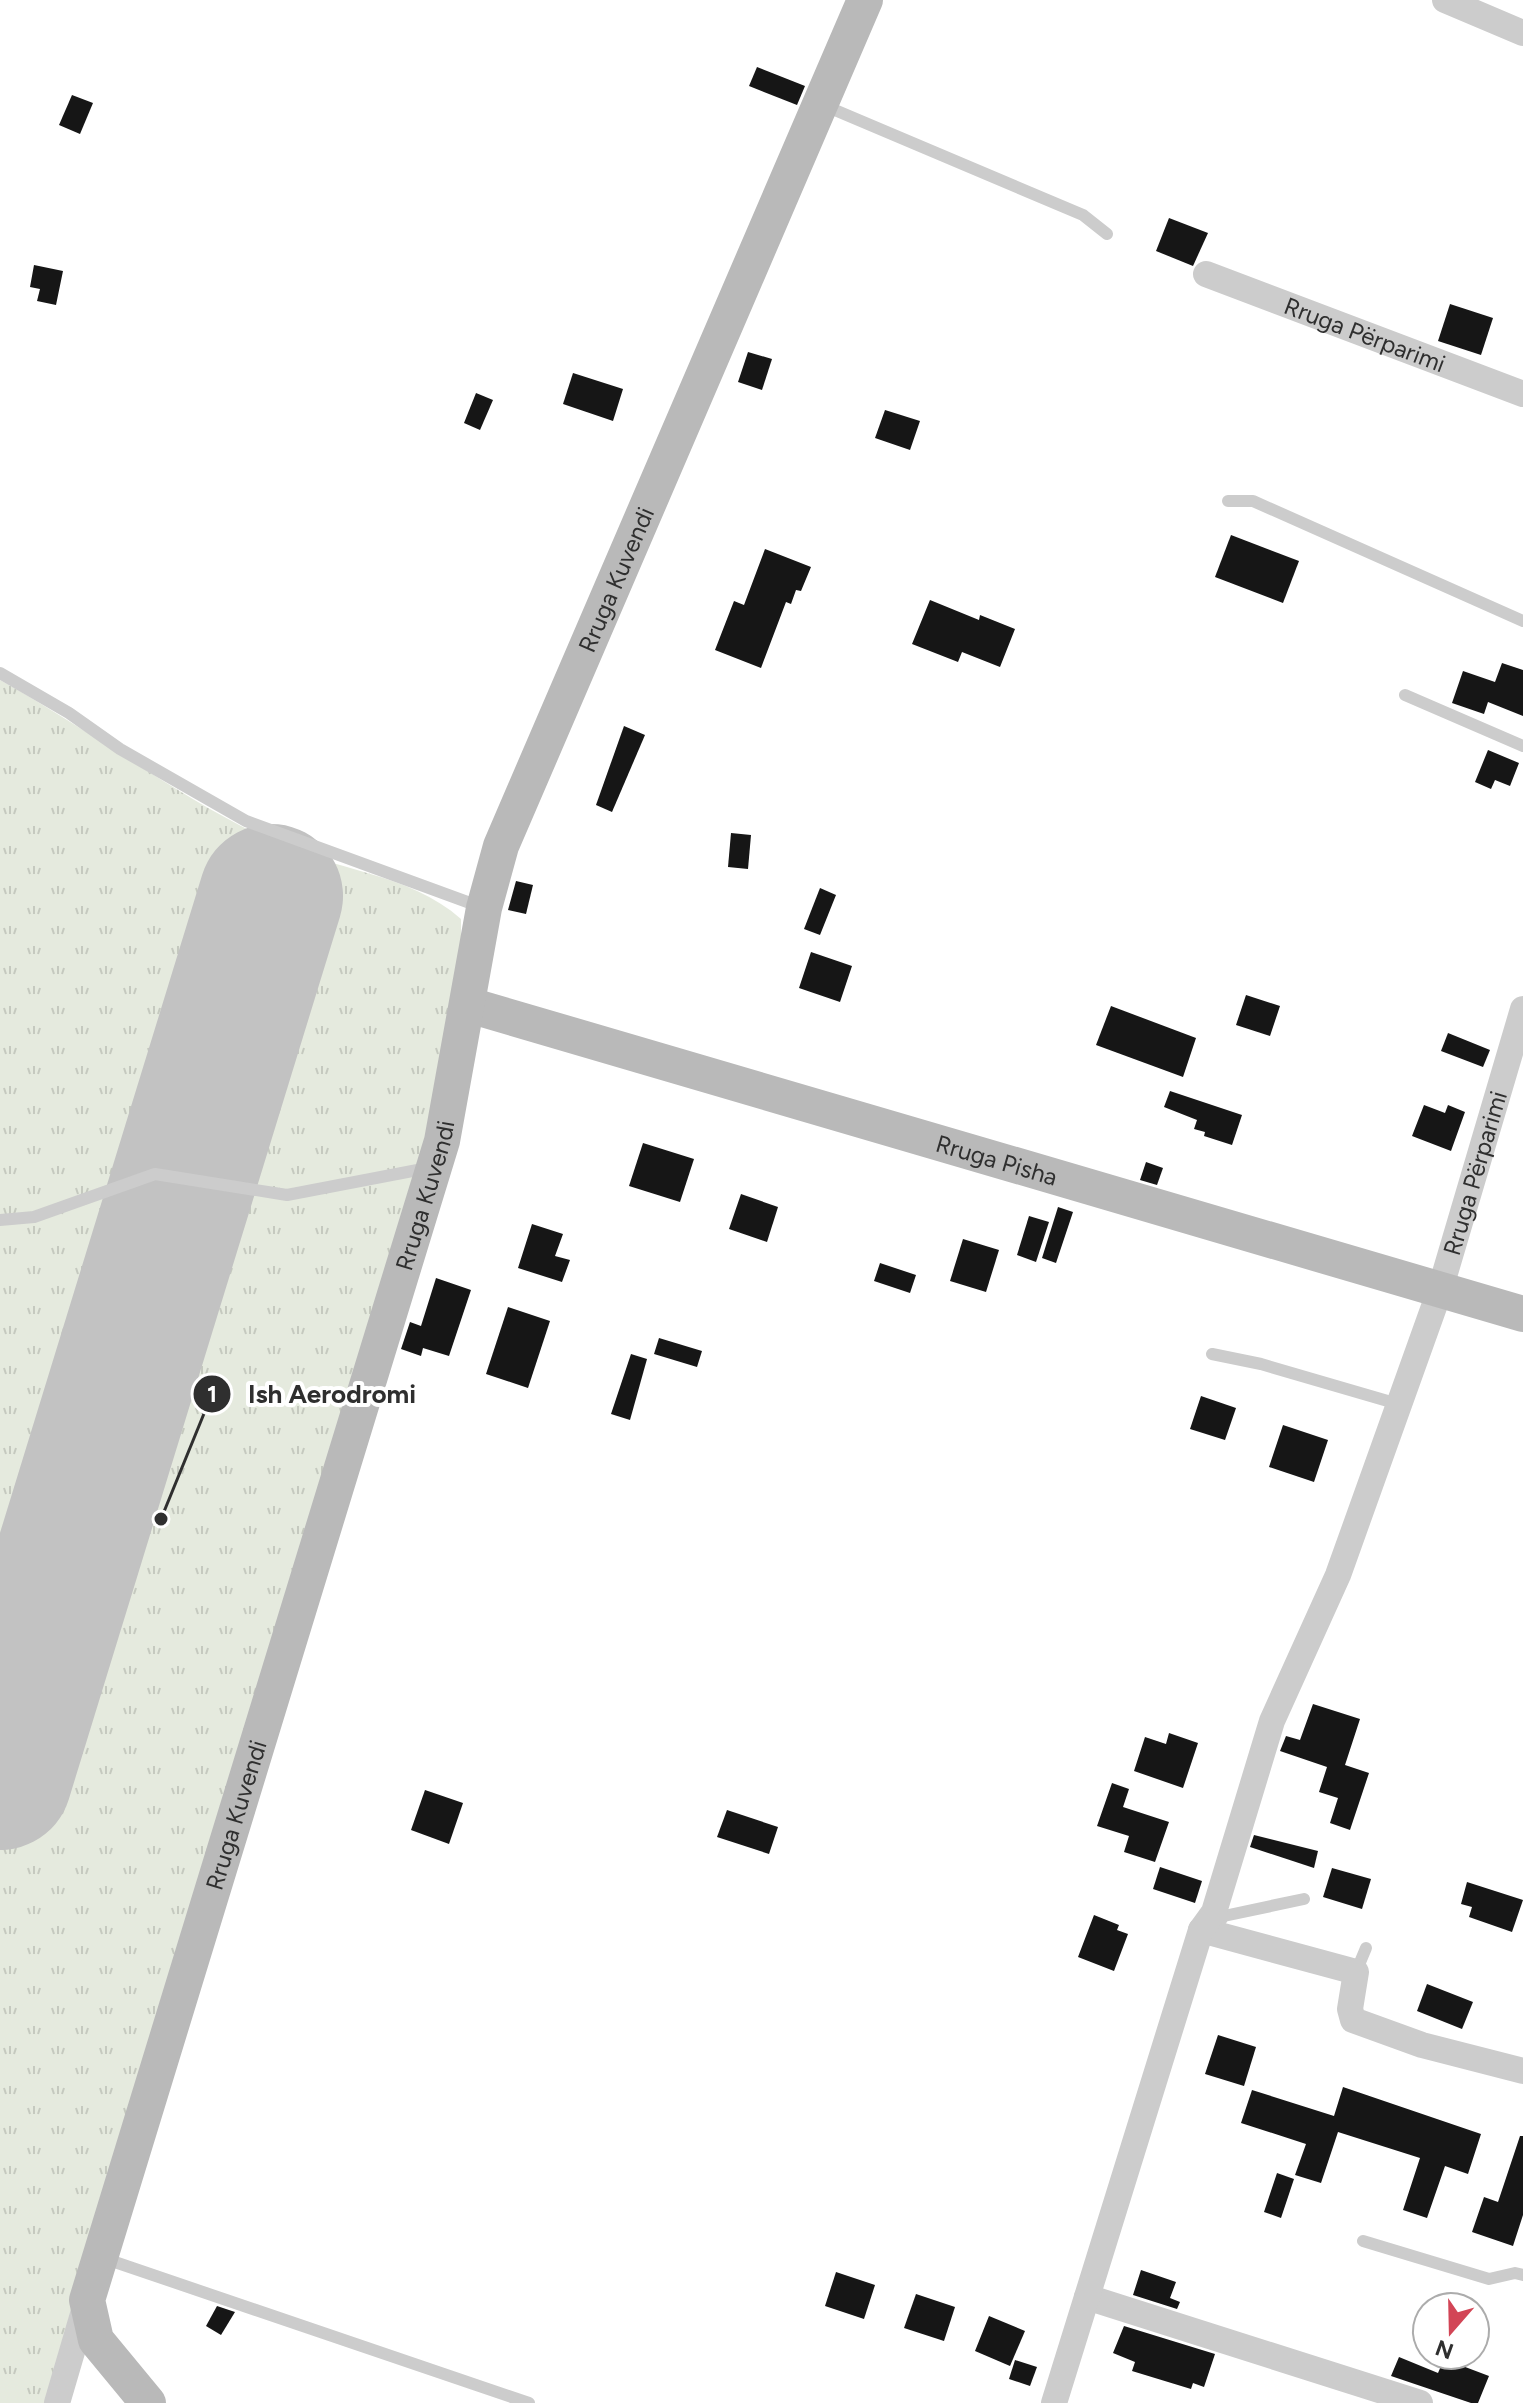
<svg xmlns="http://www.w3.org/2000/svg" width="1523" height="2403" font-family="Figtree,sans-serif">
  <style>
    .grass { fill: url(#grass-tufts) }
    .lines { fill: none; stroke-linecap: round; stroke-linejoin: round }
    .runway { stroke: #c2c2c2; stroke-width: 144 }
    .building { fill: #161616 }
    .lane { stroke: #ccc; stroke-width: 12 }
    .street { stroke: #ccc; stroke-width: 26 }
    .secondary { stroke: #b9b9b9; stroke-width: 36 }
    .labels { text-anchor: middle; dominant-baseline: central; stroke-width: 8; stroke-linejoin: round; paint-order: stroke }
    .street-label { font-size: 24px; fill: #2f2f2f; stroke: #fff }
    .leader { fill: none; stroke: #2f2f2f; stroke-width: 3 }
    .callout-dot { fill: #2f2f2f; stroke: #fff; stroke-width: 3 }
    .mark-label { font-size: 24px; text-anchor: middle; font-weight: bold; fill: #fff }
    .callout-label { font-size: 26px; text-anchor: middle; font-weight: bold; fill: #2f2f2f; stroke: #fff; stroke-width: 8; stroke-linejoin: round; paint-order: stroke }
  </style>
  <defs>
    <pattern id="grass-tufts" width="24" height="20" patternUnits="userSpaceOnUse" patternTransform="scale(2)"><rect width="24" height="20" fill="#e5eade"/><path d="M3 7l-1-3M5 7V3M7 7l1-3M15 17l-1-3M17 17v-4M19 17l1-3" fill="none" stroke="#c5c9bf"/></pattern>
  </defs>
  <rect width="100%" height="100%" fill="#fff"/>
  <path class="grass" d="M0 680C92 731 176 796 271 841 332 870 410 873 461 919V957L442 1090 50 2403H0Z"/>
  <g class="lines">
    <polyline class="runway" points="0,1778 271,896"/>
  </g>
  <g class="building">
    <polygon points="757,67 805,86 797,105 749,86"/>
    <polygon points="72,95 93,103 80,134 59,125"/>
    <polygon points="1169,218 1208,233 1193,266 1156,251"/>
    <polygon points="34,265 63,271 56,305 37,301 40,289 30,287"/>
    <polygon points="1450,304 1493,318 1481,355 1438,341"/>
    <polygon points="748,352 772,359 762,390 738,382"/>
    <polygon points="573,373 623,389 613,421 563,404"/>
    <polygon points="476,393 493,400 480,430 464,423"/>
    <polygon points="885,410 920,421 910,450 875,438"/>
    <polygon points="1231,535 1299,561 1283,603 1215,577"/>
    <polygon points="765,549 811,567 801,591 796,590 791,604 786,602 761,668 715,650 734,601 744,605"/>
    <polygon points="930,600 979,620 980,615 1015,629 1000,667 962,652 958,662 912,644"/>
    <polygon points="1502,663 1523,670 1523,716 1488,702 1484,714 1452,703 1463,671 1495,682"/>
    <polygon points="624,726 645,735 612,812 596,805"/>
    <polygon points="1488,750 1519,763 1510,786 1495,780 1491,789 1475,782"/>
    <polygon points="731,833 751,835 748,869 728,867"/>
    <polygon points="516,881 533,885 526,914 508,910"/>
    <polygon points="820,888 836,895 820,935 804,929"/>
    <polygon points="811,952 852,966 840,1002 799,988"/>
    <polygon points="1246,995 1280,1006 1270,1036 1236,1025"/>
    <polygon points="1111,1006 1196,1038 1183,1077 1096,1045"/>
    <polygon points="1448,1033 1490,1050 1483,1067 1441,1051"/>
    <polygon points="1170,1091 1242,1115 1232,1145 1204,1136 1205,1132 1194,1129 1197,1120 1164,1107"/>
    <polygon points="1424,1105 1445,1113 1448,1105 1465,1112 1451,1151 1412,1136"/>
    <polygon points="643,1143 694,1159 680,1202 629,1186"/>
    <polygon points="1146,1162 1163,1168 1157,1185 1140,1180"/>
    <polygon points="741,1194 778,1207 767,1242 729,1229"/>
    <polygon points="1058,1207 1073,1212 1056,1263 1042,1258"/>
    <polygon points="1029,1216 1049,1222 1036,1262 1017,1255"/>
    <polygon points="532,1224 563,1234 555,1256 570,1260 562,1282 518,1268"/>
    <polygon points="963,1239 999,1250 986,1292 950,1281"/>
    <polygon points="880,1263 916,1275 910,1293 874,1281"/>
    <polygon points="436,1278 471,1290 449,1356 423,1348 421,1356 401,1349 410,1322 421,1326"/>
    <polygon points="508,1307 550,1321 528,1388 486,1374"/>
    <polygon points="659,1338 702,1351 697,1367 654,1354"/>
    <polygon points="631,1354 647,1359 630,1420 611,1414"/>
    <polygon points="1201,1396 1236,1408 1225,1440 1190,1429"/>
    <polygon points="1283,1425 1328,1440 1314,1482 1269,1467"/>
    <polygon points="1313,1704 1360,1719 1345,1765 1369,1773 1350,1830 1330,1823 1338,1798 1319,1792 1327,1767 1280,1751 1286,1736 1300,1740"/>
    <polygon points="1169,1733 1198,1743 1183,1788 1134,1771 1145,1737 1166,1744"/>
    <polygon points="1112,1783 1129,1789 1123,1807 1169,1822 1155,1862 1124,1852 1129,1836 1097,1826"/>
    <polygon points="425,1790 463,1803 449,1844 411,1830"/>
    <polygon points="727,1810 778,1827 769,1854 717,1837"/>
    <polygon points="1254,1835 1318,1851 1314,1868 1250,1847"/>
    <polygon points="1160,1867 1202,1881 1195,1903 1153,1889"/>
    <polygon points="1332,1868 1371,1879 1362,1909 1323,1897"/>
    <polygon points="1467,1882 1523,1900 1512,1932 1469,1917 1472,1907 1461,1904"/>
    <polygon points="1094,1915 1119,1925 1117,1930 1128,1934 1114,1971 1078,1957"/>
    <polygon points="1427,1984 1473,2002 1462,2029 1417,2011"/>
    <polygon points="1218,2035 1256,2047 1244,2086 1205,2074"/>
    <polygon points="1343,2087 1481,2134 1468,2174 1445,2166 1427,2218 1403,2210 1420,2158 1338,2132 1321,2183 1295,2175 1306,2144 1241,2123 1252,2090 1334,2116"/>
    <polygon points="1520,2136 1523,2136 1523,2215 1513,2246 1472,2232 1484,2197 1498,2202"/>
    <polygon points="1277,2173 1294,2179 1281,2218 1264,2212"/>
    <polygon points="1141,2270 1176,2282 1170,2298 1180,2302 1177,2309 1133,2295"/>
    <polygon points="836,2272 875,2285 864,2319 825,2306"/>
    <polygon points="916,2294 955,2307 944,2341 904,2328"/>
    <polygon points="217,2306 235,2312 221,2335 206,2326"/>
    <polygon points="989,2316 1025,2331 1010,2366 975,2351"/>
    <polygon points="1124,2326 1215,2354 1204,2387 1193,2383 1191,2389 1132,2371 1135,2362 1113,2353"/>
    <polygon points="1399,2357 1438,2373 1444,2359 1489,2376 1478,2403 1471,2403 1391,2376"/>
    <polygon points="1015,2360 1037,2367 1030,2386 1009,2379"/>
  </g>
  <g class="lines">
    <g class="lane">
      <polyline points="823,105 1083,215 1107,234"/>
      <polyline points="1228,501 1253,501 1523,621"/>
      <polyline points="0,673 69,713 120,749 246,821 481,907"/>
      <polyline points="1405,695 1523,746"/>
      <polyline points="0,1220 34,1217 155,1174 287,1195 428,1168"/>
      <polyline points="1212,1354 1261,1364 1398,1404"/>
      <polyline points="1218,1924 1224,1916 1304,1899"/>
      <polyline points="1356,1972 1366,1948"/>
      <polyline points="1363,2241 1489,2279 1515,2273 1523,2275"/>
      <polyline points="103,2258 529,2403"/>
    </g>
    <g class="street">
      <polyline points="1445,0 1523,33"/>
      <path id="s1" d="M1206 274 1523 394"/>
      <polyline points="1201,1930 1356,1972 1350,2009 1353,2020 1422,2045 1523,2071"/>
      <polyline points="1087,2297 1420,2403"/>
      <polyline points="57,2403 86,2304"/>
      <path id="s2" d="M1054 2403 1201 1930 1214 1912 1272 1721 1338 1575 1440 1290 1523 1009"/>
    </g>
    <g class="secondary">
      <path id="s3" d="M469 1005 1523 1314"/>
      <path id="s4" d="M148 2403 96 2340 87 2300 442 1141 484 908 501 846 865 0"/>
    </g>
  </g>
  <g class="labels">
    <g class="street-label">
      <text stroke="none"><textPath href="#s1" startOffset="170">Rruga Përparimi</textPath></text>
      <text stroke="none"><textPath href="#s4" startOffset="1926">Rruga Kuvendi</textPath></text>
      <text stroke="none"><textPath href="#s3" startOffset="550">Rruga Pisha</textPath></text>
      <text stroke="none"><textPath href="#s2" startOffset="1302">Rruga Përparimi</textPath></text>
      <text stroke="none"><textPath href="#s4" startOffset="1278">Rruga Kuvendi</textPath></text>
      <text stroke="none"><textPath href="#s4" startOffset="630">Rruga Kuvendi</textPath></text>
    </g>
  </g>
  <path class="leader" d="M161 1519L212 1394"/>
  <g class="callout-dot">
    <circle cx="161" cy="1519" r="8"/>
    <circle cx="212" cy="1394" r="20"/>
  </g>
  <g class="mark-label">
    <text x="212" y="1402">1</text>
  </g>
  <g class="callout-label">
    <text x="332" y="1403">Ish Aerodromi</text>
  </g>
  <g transform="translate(1451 2331) rotate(200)"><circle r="38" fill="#ffffff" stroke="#acacac" stroke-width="2"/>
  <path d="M0-6L14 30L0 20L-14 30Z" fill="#d24556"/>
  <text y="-12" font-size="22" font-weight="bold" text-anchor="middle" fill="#2f2f2f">N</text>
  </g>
</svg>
